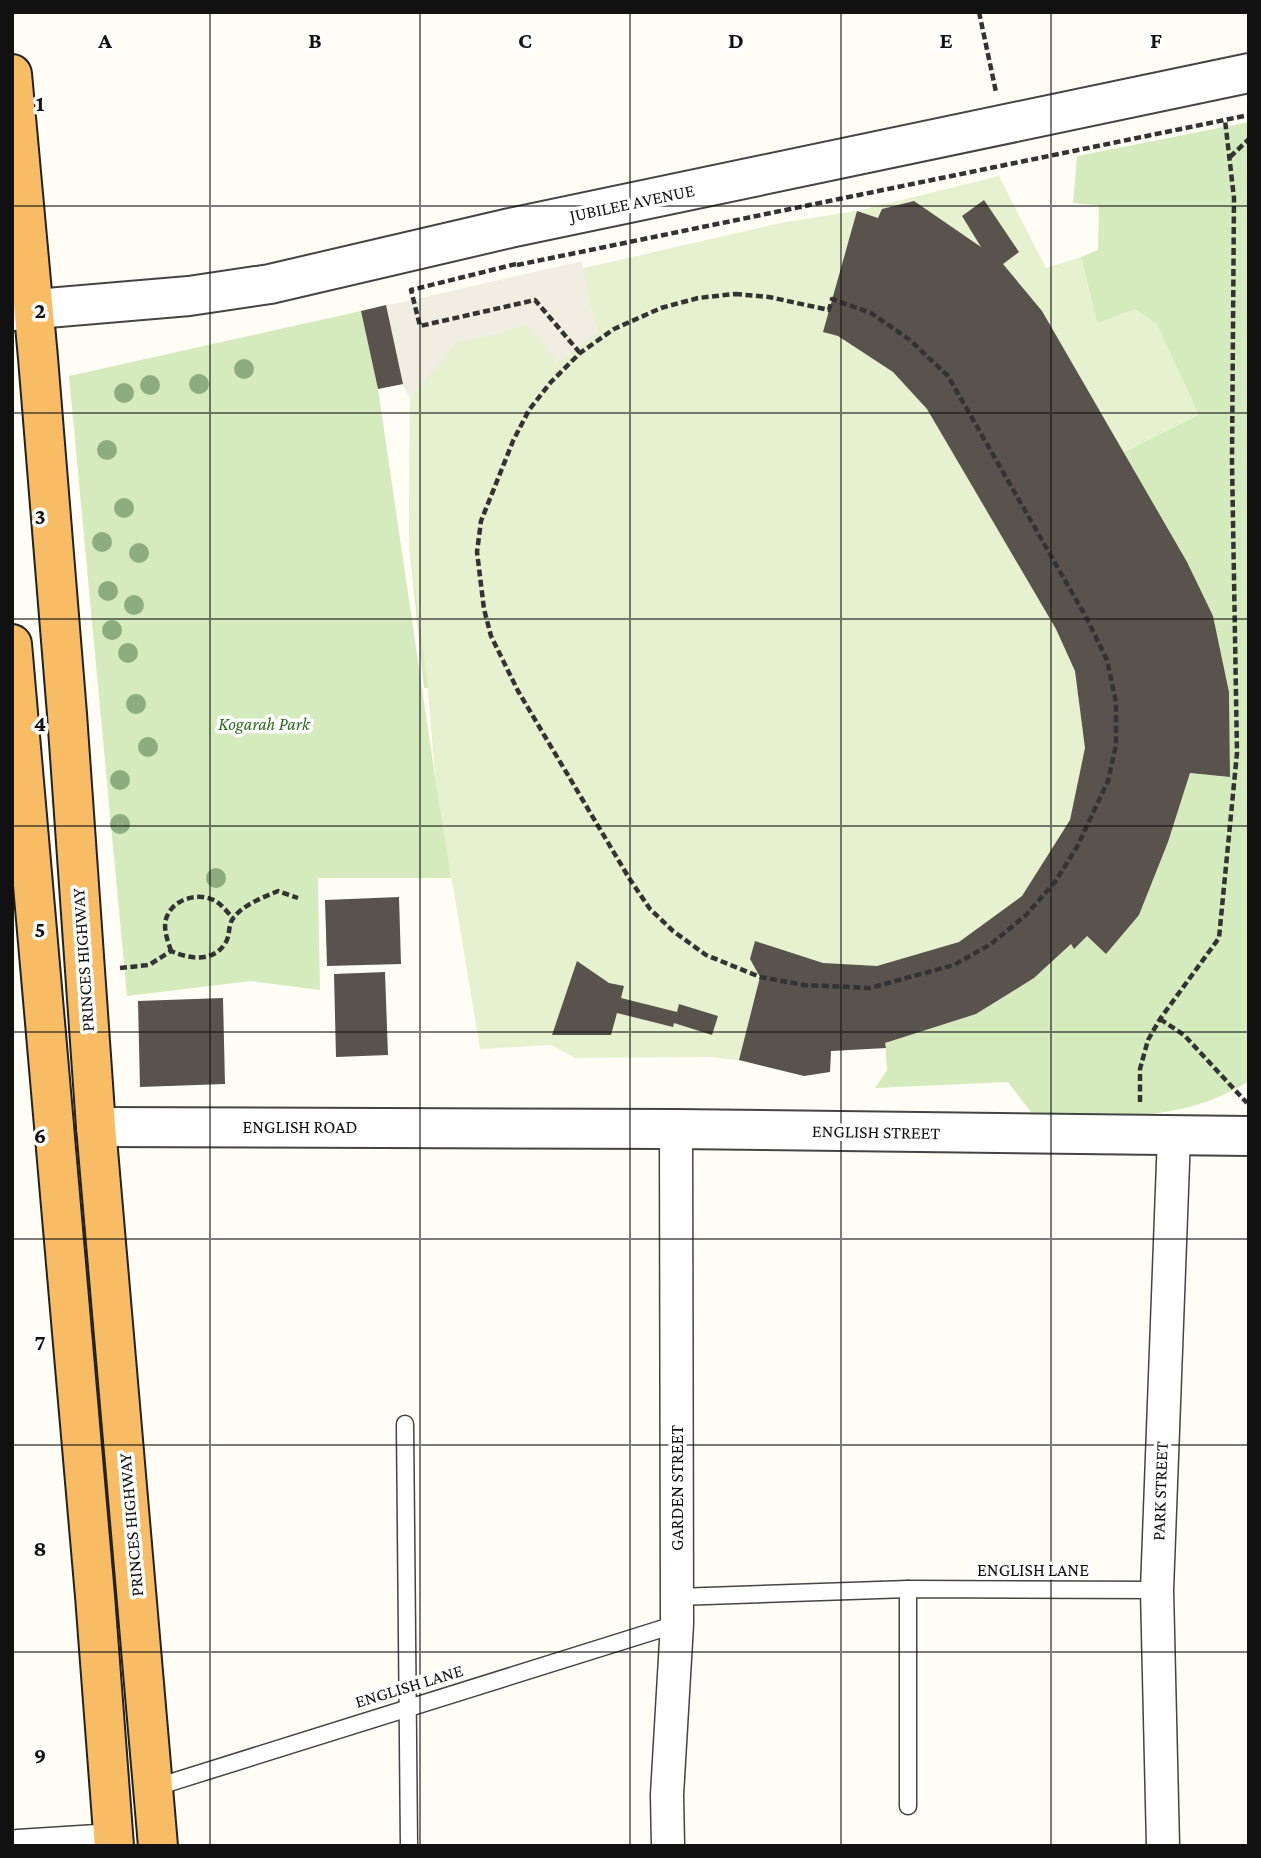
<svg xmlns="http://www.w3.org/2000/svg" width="1261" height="1858" font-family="'Crimson Pro',serif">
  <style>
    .green { fill: #d5ebbd }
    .pitch { fill: #e6f2cf }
    .plaza { fill: #f1ede2 }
    .building { fill: #5a524d }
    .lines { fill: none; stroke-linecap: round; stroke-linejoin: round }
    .service-casing { stroke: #444; stroke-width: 19 }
    .minor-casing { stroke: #444; stroke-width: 35 }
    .tertiary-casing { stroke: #444; stroke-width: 42 }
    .trunk-casing { stroke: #222; stroke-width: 42 }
    .path { stroke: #333; stroke-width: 4.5; stroke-dasharray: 7 3.5; stroke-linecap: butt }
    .service { stroke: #fff; stroke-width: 16 }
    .minor { stroke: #fff; stroke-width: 32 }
    .tertiary { stroke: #fff; stroke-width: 38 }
    .trunk { stroke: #f7bc64; stroke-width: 38 }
    .tree { fill: #8dad7f }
    .grid { fill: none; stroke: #111; stroke-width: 2; stroke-opacity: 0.55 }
    .labels { text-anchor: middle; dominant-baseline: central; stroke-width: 7; stroke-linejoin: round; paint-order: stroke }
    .street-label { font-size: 18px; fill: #111; stroke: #fff }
    .park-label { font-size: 18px; font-style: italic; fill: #2f6b1f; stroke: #fff }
    .grid-label { font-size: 23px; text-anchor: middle; font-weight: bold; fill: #111; stroke: #fff; stroke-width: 7; stroke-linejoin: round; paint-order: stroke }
  </style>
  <rect width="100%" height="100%" fill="#fffdf5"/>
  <g class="green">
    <path d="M1249 122V1081C1178 1125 1111 1116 1031 1112L1008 1082 875 1088 887 1070 885 1043 976 1014 1034 978 1071 944 1087 936 1106 953 1168 842 1190 773 1230 777 1229 692 1213 616 1123 453 1198 414 1097 323 1081 257 1098 250 1099 205 1073 203 1077 156Z"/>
    <polygon points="361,311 378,389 436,783 428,688 424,688 409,544 410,398 451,878 318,878 320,990 251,981 127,996 69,376"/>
  </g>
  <polygon class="pitch" points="999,176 1046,268 1081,257 1097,323 1135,309 1157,324 1199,415 1123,453 1213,616 1228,686 1230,777 1190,773 1168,842 1139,915 1106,954 1086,936 1074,949 1071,945 1034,978 976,1014 885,1043 886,1048 831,1051 830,1072 711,1057 575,1058 551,1045 480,1049 436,784 428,688 409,544 410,398 402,384 378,389 361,311 493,283 584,268 785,222 857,211"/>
  <polygon class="plaza" points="582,261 591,308 599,331 556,364 553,356 526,324 504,332 457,343 410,398 403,384 386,306"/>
  <g class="building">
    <polygon points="984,200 1019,252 1003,264 1042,311 1187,562 1213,616 1229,692 1230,777 1190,773 1168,842 1139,915 1106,954 1087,936 1074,949 1071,944 1034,978 976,1014 885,1043 886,1048 831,1051 830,1072 804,1076 739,1060 760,977 750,959 755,941 823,963 877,966 959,942 1022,896 1070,820 1085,748 1075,671 1056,629 927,409 893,372 838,336 823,332 857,211 878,218 882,209 914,201 981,247 962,216"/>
    <polygon points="386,305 403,384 378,389 361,311"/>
    <polygon points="399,897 401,964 327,966 325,900"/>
    <polygon points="577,961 609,983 624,986 621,998 677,1012 679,1004 718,1016 712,1035 674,1023 673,1027 617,1013 611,1035 552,1035"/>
    <polygon points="385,972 388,1055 336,1057 334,974"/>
    <polygon points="223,998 225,1084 140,1087 138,1001"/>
  </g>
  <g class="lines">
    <g class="service-casing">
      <g id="service">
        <polyline points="405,1424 409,1846"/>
        <polyline points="677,1597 908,1589 1157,1590"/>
        <polyline points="153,1788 677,1624"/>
        <polyline points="908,1806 908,1589"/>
      </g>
    </g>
    <g class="minor-casing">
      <g id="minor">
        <polyline points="18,1846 113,1840"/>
        <polyline points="668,1846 667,1795 677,1624 676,1129"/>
        <polyline points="1163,1846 1157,1590 1174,1136"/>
      </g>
    </g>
    <g class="tertiary-casing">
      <g id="tertiary">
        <polyline points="12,311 189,296 270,284 510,228 1249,73"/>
        <polyline points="96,1127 676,1129 1249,1136"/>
      </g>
    </g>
    <g class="trunk-casing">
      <g id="trunk">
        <polyline points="12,74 38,358 67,714 96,1127 158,1846"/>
        <polyline points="12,644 95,1596 114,1846"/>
      </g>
    </g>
    <g class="path">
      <polyline points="979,12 996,92"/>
      <polyline points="1230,157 1249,139"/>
      <polyline points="516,264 411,290 420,326 535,300 580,353"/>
      <polyline points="517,265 1249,115"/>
      <polygon points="735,294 769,297 829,310 832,299 871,313 910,340 948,376 1086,617 1107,660 1116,702 1116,745 1108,781 1077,847 1055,882 1026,915 991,944 954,965 870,988 804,985 760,977 706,955 673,931 650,909 629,878 518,691 491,636 484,609 477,552 481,521 513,441 529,410 551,382 580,353 614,329 661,308 698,298"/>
      <path d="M171 951C168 941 163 930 166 919 172 898 201 891 217 902 223 906 228 913 233 918"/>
      <path d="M120 968 149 965 171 951C189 959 214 963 226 942 231 933 227 924 235 916 245 904 264 897 278 891L298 898"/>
      <polyline points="1160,1019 1184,1035 1247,1103"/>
      <polyline points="1140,1102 1140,1069 1148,1040 1160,1019 1219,938 1237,753 1232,461 1234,198 1225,120"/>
    </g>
    <use href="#service" class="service"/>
    <use href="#minor" class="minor"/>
    <use href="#tertiary" class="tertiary"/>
    <use href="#trunk" class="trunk"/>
  </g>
  <g class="tree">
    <circle cx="244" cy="369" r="10"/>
    <circle cx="199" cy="384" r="10"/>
    <circle cx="150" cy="385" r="10"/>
    <circle cx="124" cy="393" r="10"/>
    <circle cx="107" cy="450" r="10"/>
    <circle cx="124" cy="508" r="10"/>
    <circle cx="102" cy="542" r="10"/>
    <circle cx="139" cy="553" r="10"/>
    <circle cx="108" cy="591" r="10"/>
    <circle cx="134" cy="605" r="10"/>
    <circle cx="112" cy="630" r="10"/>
    <circle cx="128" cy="653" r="10"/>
    <circle cx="136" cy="704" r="10"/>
    <circle cx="148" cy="747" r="10"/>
    <circle cx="120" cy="780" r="10"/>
    <circle cx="120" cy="824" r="10"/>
    <circle cx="216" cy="878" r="10"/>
  </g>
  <path class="grid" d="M210 12V1846M420 12V1846M630 12V1846M841 12V1846M1051 12V1846M12 206H1249M12 413H1249M12 619H1249M12 826H1249M12 1032H1249M12 1239H1249M12 1445H1249M12 1652H1249"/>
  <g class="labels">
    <g class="street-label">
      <text transform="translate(632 203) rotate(-12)">JUBILEE AVENUE</text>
      <text transform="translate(83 960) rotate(-94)">PRINCES HIGHWAY</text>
      <text x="300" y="1127">ENGLISH ROAD</text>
      <text transform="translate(876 1132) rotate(1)">ENGLISH STREET</text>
      <text transform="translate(677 1488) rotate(-90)">GARDEN STREET</text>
      <text transform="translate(1160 1491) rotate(-88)">PARK STREET</text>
      <text transform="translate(131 1525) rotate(-95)">PRINCES HIGHWAY</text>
      <text x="1033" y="1570">ENGLISH LANE</text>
      <text transform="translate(409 1686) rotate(-17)">ENGLISH LANE</text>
    </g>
    <g class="park-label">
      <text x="264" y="724">Kogarah Park</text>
    </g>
  </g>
  <g class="grid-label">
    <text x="105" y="48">A</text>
    <text x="315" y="48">B</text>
    <text x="525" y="48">C</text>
    <text x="736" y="48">D</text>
    <text x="946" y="48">E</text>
    <text x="1156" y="48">F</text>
    <text x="40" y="111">1</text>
    <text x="40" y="318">2</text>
    <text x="40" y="524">3</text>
    <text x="40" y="731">4</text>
    <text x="40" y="937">5</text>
    <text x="40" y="1143">6</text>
    <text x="40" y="1350">7</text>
    <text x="40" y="1556">8</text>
    <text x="40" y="1763">9</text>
  </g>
  <rect width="1261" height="1858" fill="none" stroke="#111111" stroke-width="28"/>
</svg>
